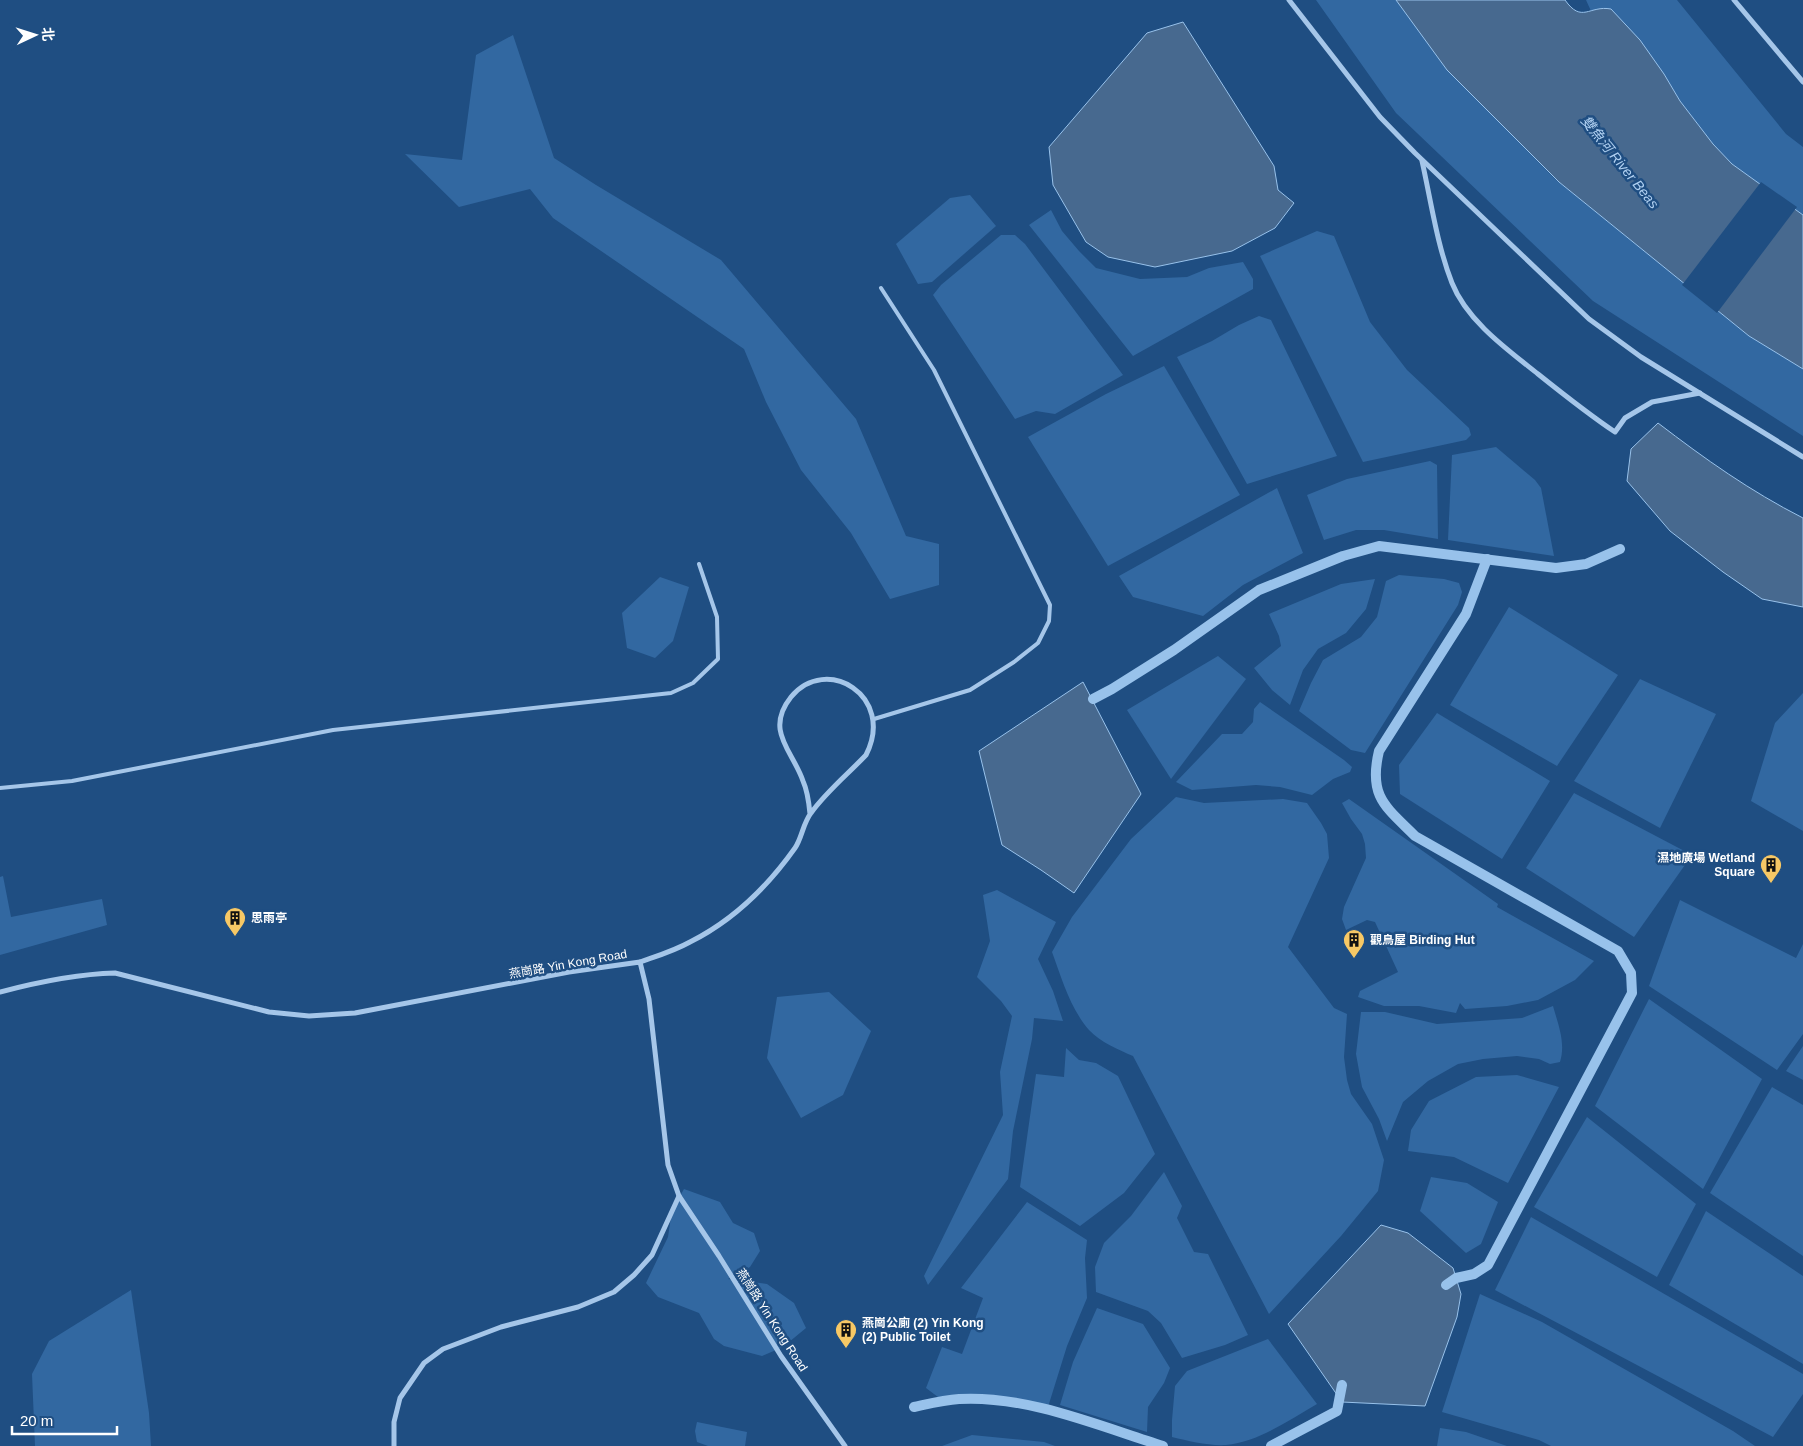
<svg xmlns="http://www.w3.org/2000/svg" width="1803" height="1446" font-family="Arial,'Noto Sans SC',sans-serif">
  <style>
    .green { fill: #3268a1 }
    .water { fill: #47698f; stroke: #98c2eb }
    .pier { fill: #1f4e82 }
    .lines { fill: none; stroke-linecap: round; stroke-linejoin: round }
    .stream { stroke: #98c2eb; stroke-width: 10 }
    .lane { stroke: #a5c6e9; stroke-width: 4 }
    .street { stroke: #a5c6e9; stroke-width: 5 }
    .labels { text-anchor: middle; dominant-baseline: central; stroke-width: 5; stroke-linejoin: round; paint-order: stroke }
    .poi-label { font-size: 12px; font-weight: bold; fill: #fff; stroke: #1f4e82; text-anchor: start }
    .street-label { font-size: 12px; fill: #fff; stroke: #1f4e82 }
    .water-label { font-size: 14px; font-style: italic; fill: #b0d0f1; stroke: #1f4e82 }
  </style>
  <rect width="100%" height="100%" fill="#1f4e82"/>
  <g class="green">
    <polygon points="1316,0 1396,0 1448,70 1555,179 1749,336 1803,369 1803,436 1593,301 1396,113"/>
    <polygon points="1586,0 1677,0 1786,134 1803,147 1803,215 1732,164 1713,144 1680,101 1664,74 1601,9 1591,11"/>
    <polygon points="513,35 554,158 596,185 721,260 856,419 906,536 939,544 939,585 890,599 851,533 801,470 766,402 744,349 553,218 530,189 459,207 405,154 462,160 476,55"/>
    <polygon points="970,195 996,226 932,282 918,284 896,244 950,198"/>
    <polygon points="1051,210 1062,231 1079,251 1096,268 1140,279 1187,277 1209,268 1243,262 1253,279 1253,289 1133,356 1029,225"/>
    <polygon points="1317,231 1334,236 1370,322 1407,370 1469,428 1471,435 1466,440 1363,462 1260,256"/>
    <polygon points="1001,235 1015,235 1025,244 1123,375 1055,414 1036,411 1015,419 933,295 941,285"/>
    <polygon points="1259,316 1271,320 1337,456 1247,484 1177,357 1212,341 1239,325"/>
    <polygon points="1164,366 1240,495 1108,566 1028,437 1106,394"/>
    <polygon points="1496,447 1535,480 1541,488 1554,556 1448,540 1452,455"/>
    <polygon points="1430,461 1437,465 1438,539 1384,530 1356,530 1324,540 1307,495 1347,479"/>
    <polygon points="1277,488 1303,553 1243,585 1203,616 1133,597 1119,576"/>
    <polygon points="1399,575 1444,579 1459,583 1462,592 1458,605 1365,753 1351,750 1299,711 1311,683 1323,660 1361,637 1377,617 1386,581"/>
    <polygon points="660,577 689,587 673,641 655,658 627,648 622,613"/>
    <polygon points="1375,579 1366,609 1346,633 1318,649 1303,670 1290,705 1272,690 1254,668 1281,646 1279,636 1269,614 1341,584"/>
    <polygon points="1509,607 1618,675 1557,766 1450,705"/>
    <polygon points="1218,656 1246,679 1171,779 1127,710"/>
    <polygon points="1640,679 1716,714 1660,828 1574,781"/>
    <polygon points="1803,693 1803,831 1751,801 1775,723"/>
    <polygon points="1260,702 1344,760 1352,767 1350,772 1333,779 1312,795 1280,787 1256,785 1192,790 1176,782 1222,734 1242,734 1253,722 1254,709"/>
    <polygon points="1437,713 1550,781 1502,859 1400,794 1399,765"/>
    <polygon points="1574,793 1692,855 1634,937 1526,868"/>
    <path d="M1176 797 1204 803 1283 799 1307 803 1321 823 1327 834 1329 858 1288 947 1334 1008 1347 1014 1344 1057 1347 1080 1351 1094 1372 1124 1384 1160 1378 1191 1341 1236 1269 1314 1133 1056C1119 1050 1100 1042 1089 1030 1070 1008 1062 979 1052 952L1072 917 1131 839Z"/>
    <polygon points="1349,799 1498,904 1497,907 1594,961 1575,980 1538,1000 1507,1006 1465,1009 1460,1003 1456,1013 1419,1006 1384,1006 1358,997 1360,991 1398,972 1375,922 1367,920 1346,930 1342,919 1344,907 1366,858 1365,844 1362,834 1351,819 1342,803"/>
    <polygon points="3,876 11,917 102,899 107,925 0,955 0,877"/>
    <polygon points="997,890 1056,922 1038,959 1053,991 1063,1021 1034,1018 1032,1039 1013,1131 1008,1179 928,1285 924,1276 1003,1115 1000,1072 1012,1016 1001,1001 977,977 990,941 983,895"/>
    <polygon points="1680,900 1796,958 1803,944 1803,1034 1777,1070 1649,986"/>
    <polygon points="829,992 871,1031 843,1095 801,1118 767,1058 777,997"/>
    <polygon points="1649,999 1762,1079 1703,1189 1595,1106"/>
    <path d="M1553 1006C1558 1024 1566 1043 1560 1062L1550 1064 1539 1059 1517 1056 1483 1059 1458 1064 1428 1081 1403 1102 1387 1141 1379 1119 1362 1087 1356 1054 1361 1012H1385L1437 1024 1522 1018Z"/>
    <polygon points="1803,1046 1803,1080 1786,1071"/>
    <polygon points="1066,1048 1079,1060 1096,1063 1118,1076 1155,1154 1124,1193 1080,1226 1020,1187 1036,1074 1064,1077"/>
    <polygon points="1517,1075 1559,1087 1508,1183 1454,1157 1408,1151 1411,1130 1429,1101 1476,1077"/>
    <polygon points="1772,1087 1803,1105 1803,1256 1710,1193"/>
    <polygon points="1587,1117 1696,1204 1657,1277 1534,1207"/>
    <polygon points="1164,1172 1182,1206 1177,1218 1194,1252 1208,1254 1248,1335 1225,1345 1182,1358 1161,1323 1148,1311 1096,1292 1095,1267 1104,1243 1131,1216"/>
    <polygon points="1431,1177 1467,1183 1498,1202 1481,1244 1466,1253 1420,1211"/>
    <polygon points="684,1189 720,1202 733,1223 754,1233 760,1251 750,1267 728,1279 767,1284 794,1303 806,1328 783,1347 762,1356 724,1346 714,1339 699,1313 658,1297 646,1283 668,1237 672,1210"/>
    <polygon points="1027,1202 1087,1240 1085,1258 1087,1298 1067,1346 1048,1407 1008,1398 943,1404 938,1397 926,1388 942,1347 962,1354 983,1298 961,1288"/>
    <polygon points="1706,1211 1803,1276 1803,1364 1669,1285"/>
    <polygon points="1531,1217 1803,1374 1803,1394 1773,1437 1495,1290"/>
    <polygon points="131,1290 149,1413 151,1446 35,1446 32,1374 49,1341"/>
    <polygon points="1480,1294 1542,1322 1733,1431 1755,1446 1551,1446 1539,1440 1442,1412"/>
    <polygon points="1097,1308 1143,1324 1170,1368 1164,1383 1148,1407 1147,1432 1060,1405 1073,1362"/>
    <path d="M1268 1339 1317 1404C1289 1420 1259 1442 1226 1445 1208 1446 1189 1441 1172 1437V1420L1175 1386 1187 1371Z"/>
    <polygon points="697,1422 747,1432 745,1446 708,1446 697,1442 695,1431"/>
    <polygon points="1440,1428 1466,1432 1507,1446 1437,1446"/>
    <polygon points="972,1435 1044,1442 1055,1446 942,1446"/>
  </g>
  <g class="water">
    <path d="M1396 0H1565C1582 24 1589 5 1611 9L1640 40 1664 74 1680 101 1713 144 1732 164 1803 215V369L1749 336 1559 182 1447 70Z"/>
    <polygon points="1183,22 1274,166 1278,190 1294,203 1275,228 1232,251 1155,267 1108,257 1086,242 1053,185 1049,147 1147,33"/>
    <path d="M1658 423C1705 459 1750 491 1803 518V607L1762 599 1723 572 1670 531 1627 481 1631 449Z"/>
    <polygon points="1083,682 1141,794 1074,893 1041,870 1002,845 979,751"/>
    <polygon points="1381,1225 1408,1233 1453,1268 1461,1294 1457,1317 1425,1406 1342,1402 1288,1324"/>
  </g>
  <polygon class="pier" points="1761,182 1797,207 1717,313 1682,285"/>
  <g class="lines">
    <g class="stream">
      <polyline points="1093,699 1112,689 1174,650 1259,590 1343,556 1379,546 1556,568 1586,564 1620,549"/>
      <path d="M1446 1285 1456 1278 1474 1274 1488 1265 1632 993 1631 973 1618 951 1415 836C1386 807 1368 797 1379 751L1466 614 1487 559"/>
      <path d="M914 1407C928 1404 944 1400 959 1399 1027 1395 1099 1426 1163 1446"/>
      <polyline points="1271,1446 1337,1411 1342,1385"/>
    </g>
    <g class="lane">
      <polyline points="874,719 970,690 1014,662 1038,643 1049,621 1050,605 934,370 881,288"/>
      <polyline points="0,788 72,781 333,730 671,693 693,683 718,659 717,617 699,564"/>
    </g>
    <g class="street">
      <polyline points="1289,0 1380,117 1415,153 1589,319 1641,357 1803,457"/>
      <polyline points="1734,0 1803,82"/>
      <path d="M1422 161C1431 201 1437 245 1452 283 1467 321 1508 350 1538 374 1563 394 1588 414 1615 432L1625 418 1652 402 1700 393"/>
      <path d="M640 962C657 956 674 951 690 942 732 921 768 886 795 848 802 838 803 823 811 813 826 792 848 774 866 755 896 696 826 654 791 697 764 731 793 751 803 781 808 792 809 803 810 814"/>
      <path d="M0 992C38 982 75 974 115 973L269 1012 309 1016 355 1013 569 972 640 962 649 999 668 1165 679 1196 719 1256 781 1356 845 1446"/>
      <polyline points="394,1446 394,1422 400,1398 424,1363 443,1349 501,1327 578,1307 614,1292 634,1275 652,1255 679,1196"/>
    </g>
  </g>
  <defs>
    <g id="building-pin" transform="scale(1.125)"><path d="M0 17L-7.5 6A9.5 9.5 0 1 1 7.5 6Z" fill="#f7c865" stroke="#1f4e82"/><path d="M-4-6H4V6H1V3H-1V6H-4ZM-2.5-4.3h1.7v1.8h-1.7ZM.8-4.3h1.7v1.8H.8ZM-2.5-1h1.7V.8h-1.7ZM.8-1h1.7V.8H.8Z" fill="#111"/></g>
  </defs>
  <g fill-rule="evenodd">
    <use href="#building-pin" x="1771" y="865"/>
    <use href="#building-pin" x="235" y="918"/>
    <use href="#building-pin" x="1354" y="940"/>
    <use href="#building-pin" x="846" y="1330"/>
  </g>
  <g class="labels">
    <g class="poi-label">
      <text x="1755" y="858" text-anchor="end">濕地廣場 Wetland<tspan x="1755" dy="14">Square</tspan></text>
      <text x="251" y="918">思雨亭</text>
      <text x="1370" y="940">觀鳥屋 Birding Hut</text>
      <text x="862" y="1323">燕崗公廁 (2) Yin Kong<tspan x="862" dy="14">(2) Public Toilet</tspan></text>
    </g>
    <g class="street-label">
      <text transform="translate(568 964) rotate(-10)">燕崗路 Yin Kong Road</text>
      <text transform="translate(772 1320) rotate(57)">燕崗路 Yin Kong Road</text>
    </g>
    <g class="water-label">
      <text transform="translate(1620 162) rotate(51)">雙魚河 River Beas</text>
    </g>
  </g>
  <g transform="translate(35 35) rotate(86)" stroke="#1f4e82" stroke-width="4" paint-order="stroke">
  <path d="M0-4L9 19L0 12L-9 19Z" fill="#ffffff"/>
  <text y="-8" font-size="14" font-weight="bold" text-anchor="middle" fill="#ffffff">北</text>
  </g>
  <path d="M12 1426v8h105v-8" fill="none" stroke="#ffffff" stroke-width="2.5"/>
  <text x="20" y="1426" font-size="15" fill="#ffffff" stroke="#1f4e82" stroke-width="4" paint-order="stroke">20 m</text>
</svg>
